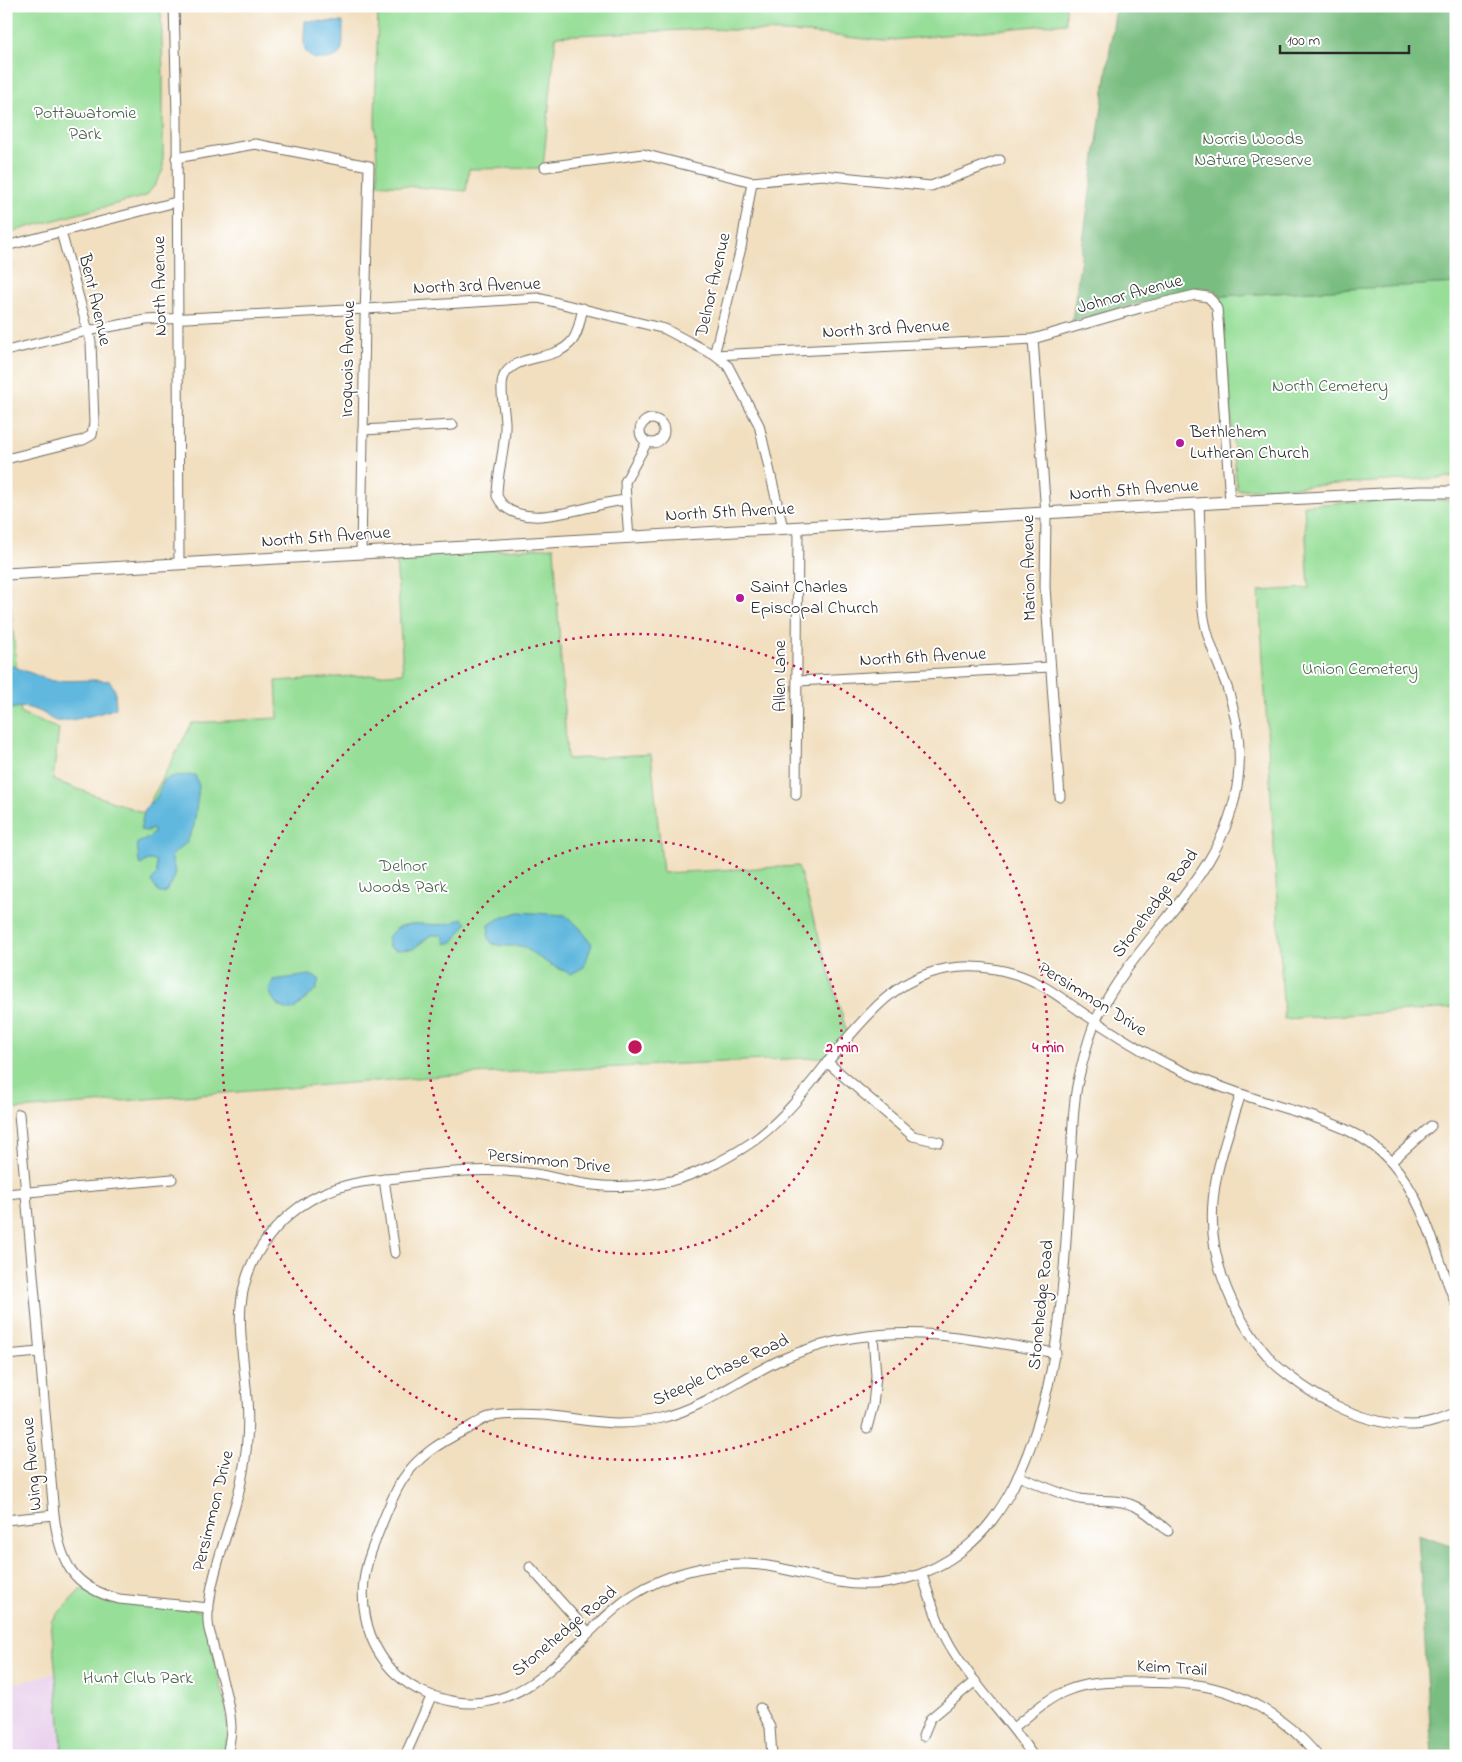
<svg xmlns="http://www.w3.org/2000/svg" width="1462" height="1762" font-family="'Indie Flower',sans-serif">
  <style>
    .built { fill: #e9d1ed }
    .green { fill: #97de98; stroke: #618462 }
    .forest { fill: #79bd80; stroke: #527456 }
    .water { fill: #61b8de; stroke: #467284 }
    .lines { fill: none; stroke-linecap: round; stroke-linejoin: round }
    .minor-casing { stroke: #706a5f; stroke-width: 11 }
    .major-casing { stroke: #706a5f; stroke-width: 13 }
    .minor { stroke: #fff; stroke-width: 9 }
    .major { stroke: #fff; stroke-width: 11 }
    .ring { fill: none; stroke: #c2185b; stroke-width: 2.5; stroke-dasharray: 2.5 5 }
    .poi-dot { fill: #b5179e; stroke: #fff; stroke-width: 2 }
    .labels { text-anchor: middle; dominant-baseline: central; stroke-width: 4; stroke-linejoin: round; paint-order: stroke }
    .park-label { font-size: 18px; fill: #4b614c; stroke: #fff }
    .street-label { font-size: 18px; fill: #2b2b2b; stroke: #fff }
    .poi-label { font-size: 18px; fill: #2b2b2b; stroke: #fff; text-anchor: start }
    .centre { fill: #c2185b; stroke: #fff; stroke-width: 2.5 }
    .ring-label { font-size: 15px; text-anchor: middle; font-weight: bold; fill: #c2185b; stroke: #fff; stroke-width: 4; stroke-linejoin: round; paint-order: stroke }
  </style>
  <rect width="100%" height="100%" fill="#fff"/>
  <filter id="ink" filterUnits="userSpaceOnUse"><feTurbulence type="fractalNoise" baseFrequency=".02" numOctaves="2"/><feDisplacementMap in="SourceGraphic" scale="10" xChannelSelector="R" yChannelSelector="G"/><feConvolveMatrix kernelMatrix="1 2 1 2 8 2 1 2 1" color-interpolation-filters="sRGB"/></filter>
  <filter id="wash" filterUnits="userSpaceOnUse"><feTurbulence type="fractalNoise" baseFrequency=".0096" numOctaves="4" result="noise"/><feDisplacementMap in="SourceGraphic" scale="20" xChannelSelector="R" yChannelSelector="G"/><feGaussianBlur stdDeviation="1.12" result="paint"/><feColorMatrix in="noise" values="0 0 0 0 0 0 0 0 0 0 0 0 0 0 0 0 0 1.4 0 .05"/><feComposite in="paint" operator="in"/></filter>
  <g filter="url(#wash)">
    <rect width="100%" height="100%" fill="#f1dfc0"/>
    <polygon class="built" points="56,1673 63,1756 6,1756 6,1686"/>
    <g class="green">
      <polygon points="6,6 161,6 163,78 163,170 155,185 146,196 6,233"/>
      <polygon points="378,6 1066,6 1066,23 884,41 809,33 705,29 556,36 543,168 469,169 466,191 378,184 375,120"/>
      <polygon points="1456,283 1456,477 1237,490 1221,296"/>
      <polygon points="1408,499 1456,500 1456,1008 1284,1019 1259,591 1309,588 1304,505"/>
      <polygon points="554,547 567,759 651,754 663,873 798,866 847,1033 828,1057 454,1075 6,1110 6,578 8,578 21,714 59,729 53,780 144,813 192,723 278,718 276,681 403,673 396,556"/>
      <polygon points="82,1588 99,1598 204,1611 226,1708 228,1732 224,1756 63,1756 51,1621"/>
    </g>
    <g class="forest">
      <polygon points="1116,6 1456,6 1456,283 1221,296 1215,290 1200,287 1072,321"/>
      <polygon points="1418,1534 1456,1547 1456,1756 1432,1756"/>
    </g>
    <g class="water">
      <polygon points="291,6 355,6 355,9 291,8"/>
      <path d="M305 21 343 22C342 45 348 60 319 59 314 59 309 57 306 52 302 44 305 30 305 21Z"/>
      <path d="M6 666H12L52 681 98 680 110 681 115 691 116 708C107 712 66 723 56 721 51 720 48 716 43 713 32 707 18 705 6 711Z"/>
      <path d="M195 775 199 786 194 826 187 842 171 856C176 876 178 875 165 893H159L151 881 157 874 156 861 148 860 141 865 139 861 137 843 145 840 154 833 153 829 147 831 140 830 145 808 157 797 164 780 175 776Z"/>
      <polygon points="519,912 565,915 579,927 592,944 584,967 571,974 549,964 522,946 505,946 493,944 488,938 489,925 498,919"/>
      <path d="M462 918 467 923 453 942 446 944 442 935H431L413 949 395 950 389 947 387 938C390 934 395 929 399 927 421 918 439 932 462 918Z"/>
      <path d="M310 975 319 979 316 990 293 1010C278 1009 275 1003 269 991L273 980Z"/>
    </g>
  </g>
  <g filter="url(#ink)">
    <g class="lines">
      <g class="minor-casing">
        <g id="minor">
          <polyline points="174,6 177,116 179,564"/>
          <polyline points="176,158 255,144 369,166 365,319 361,553"/>
          <polyline points="545,167 643,154 752,182 822,175 931,186 1000,160"/>
          <polyline points="752,182 741,248 714,355 728,366 759,425 783,528"/>
          <polyline points="6,246 176,202"/>
          <path d="M583 308C580 318 579 333 572 341 555 362 519 353 505 374 498 384 505 411 505 423 506 448 497 471 497 496 514 532 574 510 603 504 610 502 618 501 626 500L629 538"/>
          <polyline points="1033,339 1046,514 1045,587 1060,797"/>
          <polyline points="6,351 87,331 146,320 366,309 538,298 665,329 714,355 1033,339 1140,308 1195,295 1208,297 1213,302 1217,309 1218,319 1230,502"/>
          <circle cx="652" cy="431" r="12"/>
          <polyline points="363,430 453,425"/>
          <polyline points="6,459 83,440 92,435 94,423 91,342 61,232"/>
          <polyline points="626,500 625,482 647,442"/>
          <polyline points="798,681 1050,667"/>
          <polyline points="796,795 798,527"/>
          <polyline points="827,1062 913,1136 939,1142"/>
          <path d="M1241 1094C1224 1146 1205 1194 1215 1249 1223 1291 1243 1328 1271 1360 1276 1366 1282 1370 1288 1375 1323 1403 1367 1425 1412 1425 1428 1425 1442 1419 1456 1413"/>
          <path d="M19 1114 54 1515C60 1561 71 1587 119 1599L209 1608"/>
          <polyline points="1391,1162 1431,1126"/>
          <polyline points="384,1179 395,1253"/>
          <polyline points="6,1194 172,1179"/>
          <path d="M1056 1353C1017 1347 977 1338 937 1335 884 1330 829 1338 780 1360 741 1378 704 1408 661 1418 616 1429 586 1419 542 1415 525 1414 505 1413 489 1417 480 1420 473 1426 465 1430 441 1442 418 1456 403 1479 391 1497 379 1531 371 1552 355 1594 364 1644 397 1675 415 1691 434 1698 457 1702 535 1713 576 1633 633 1595 665 1574 709 1563 747 1564 778 1565 808 1576 839 1582 883 1590 929 1577 964 1549 986 1532 1000 1511 1013 1487 1064 1384 1063 1273 1071 1161 1073 1135 1072 1107 1078 1081 1083 1060 1088 1037 1097 1018 1137 934 1227 877 1238 779 1242 748 1237 717 1227 687 1218 662 1206 638 1203 611 1201 598 1202 584 1201 571 1201 549 1200 527 1199 504"/>
          <polyline points="6,1355 39,1352"/>
          <polyline points="867,1428 873,1405 876,1376 873,1336"/>
          <path d="M1018 1476C1038 1484 1059 1494 1080 1499 1091 1501 1104 1500 1115 1501 1138 1503 1151 1516 1168 1531"/>
          <polyline points="6,1520 54,1515"/>
          <polyline points="530,1567 588,1632"/>
          <path d="M922 1575C931 1600 939 1629 954 1652 977 1689 1009 1720 1033 1756"/>
          <polyline points="760,1708 770,1727 772,1756"/>
          <path d="M1013 1728C1030 1715 1046 1699 1066 1691 1089 1681 1118 1682 1142 1682 1157 1683 1173 1682 1188 1684 1239 1688 1286 1718 1318 1756"/>
          <polyline points="923,1736 930,1719 975,1681"/>
          <path d="M227 1756C229 1746 231 1736 231 1727 230 1698 217 1668 212 1640 210 1634 208 1627 208 1621 207 1611 210 1601 211 1591 218 1552 235 1516 242 1477 247 1452 249 1425 247 1399 243 1343 228 1297 262 1246 278 1222 302 1201 329 1191 351 1182 374 1180 397 1178 442 1172 489 1167 535 1174 554 1177 573 1183 593 1185 618 1188 647 1186 671 1181 687 1177 703 1170 717 1163 732 1155 746 1147 759 1137 795 1109 821 1068 851 1034 873 1009 895 985 927 974 955 964 987 965 1015 974 1040 981 1061 998 1083 1013 1110 1031 1138 1049 1167 1064 1200 1080 1234 1092 1268 1103 1312 1117 1359 1126 1391 1162 1426 1202 1436 1256 1456 1304"/>
          <polyline points="405,1756 431,1697"/>
        </g>
      </g>
      <g class="major-casing">
        <polyline id="major" points="6,574 1230,502 1420,492 1456,492"/>
      </g>
      <use href="#minor" class="minor"/>
      <use href="#major" class="major"/>
    </g>
  </g>
  <g class="ring">
    <circle cx="635" cy="1047" r="207"/>
    <circle cx="635" cy="1047" r="413"/>
  </g>
  <g class="poi-dot">
    <circle cx="1180" cy="443" r="5"/>
    <circle cx="740" cy="598" r="5"/>
  </g>
  <g class="labels">
    <g class="park-label">
      <text x="85" y="114">Pottawatomie<tspan x="85" dy="21">Park</tspan></text>
      <text x="1253" y="140">Norris Woods<tspan x="1253" dy="21">Nature Preserve</tspan></text>
      <text x="1330" y="387">North Cemetery</text>
      <text x="1360" y="670">Union Cemetery</text>
      <text x="403" y="867">Delnor<tspan x="403" dy="21">Woods Park</tspan></text>
      <text x="138" y="1679">Hunt Club Park</text>
    </g>
    <g class="street-label">
      <text transform="translate(714 285) rotate(-77)">Delnor Avenue</text>
      <text transform="translate(161 286) rotate(-91)">North Avenue</text>
      <text transform="translate(477 287) rotate(-2)">North 3rd Avenue</text>
      <text transform="translate(1130 295) rotate(-15)">Johnor Avenue</text>
      <text transform="translate(94 300) rotate(77)">Bent Avenue</text>
      <text transform="translate(886 330) rotate(-3)">North 3rd Avenue</text>
      <text transform="translate(349 359) rotate(-89)">Iroquois Avenue</text>
      <text transform="translate(1134 491) rotate(-4)">North 5th Avenue</text>
      <text transform="translate(730 513) rotate(-3)">North 5th Avenue</text>
      <text transform="translate(326 538) rotate(-4)">North 5th Avenue</text>
      <text transform="translate(1030 568) rotate(-91)">Marion Avenue</text>
      <text transform="translate(923 658) rotate(-3)">North 6th Avenue</text>
      <text transform="translate(781 676) rotate(-90)">Allen Lane</text>
      <text transform="translate(1156 904) rotate(-53)">Stonehedge Road</text>
      <text transform="translate(1092 1000) rotate(32)">Persimmon Drive</text>
      <text transform="translate(549 1162) rotate(6)">Persimmon Drive</text>
      <text transform="translate(1042 1305) rotate(-84)">Stonehedge Road</text>
      <text transform="translate(721 1371) rotate(-25)">Steeple Chase Road</text>
      <text transform="translate(33 1464) rotate(-95)">Wing Avenue</text>
      <text transform="translate(214 1511) rotate(-76)">Persimmon Drive</text>
      <text transform="translate(565 1632) rotate(-40)">Stonehedge Road</text>
      <text transform="translate(1172 1669) rotate(4)">Keim Trail</text>
    </g>
    <g class="poi-label">
      <text x="1190" y="433">Bethlehem<tspan x="1190" dy="21">Lutheran Church</tspan></text>
      <text x="750" y="588">Saint Charles<tspan x="750" dy="21">Episcopal Church</tspan></text>
    </g>
  </g>
  <circle cx="635" cy="1047" r="8" class="centre"/>
  <g class="ring-label">
    <text x="842" y="1052">2 min</text>
    <text x="1048" y="1052">4 min</text>
  </g>
  <rect width="1462" height="1762" fill="none" stroke="#fff" stroke-width="25"/>
  <path d="M1280 45v8h129v-8" fill="none" stroke="#2b2b2b" stroke-width="2.5"/>
  <text x="1287" y="45" font-size="15" fill="#2b2b2b" stroke="#ffffff" stroke-width="4" paint-order="stroke">100 m</text>
</svg>
